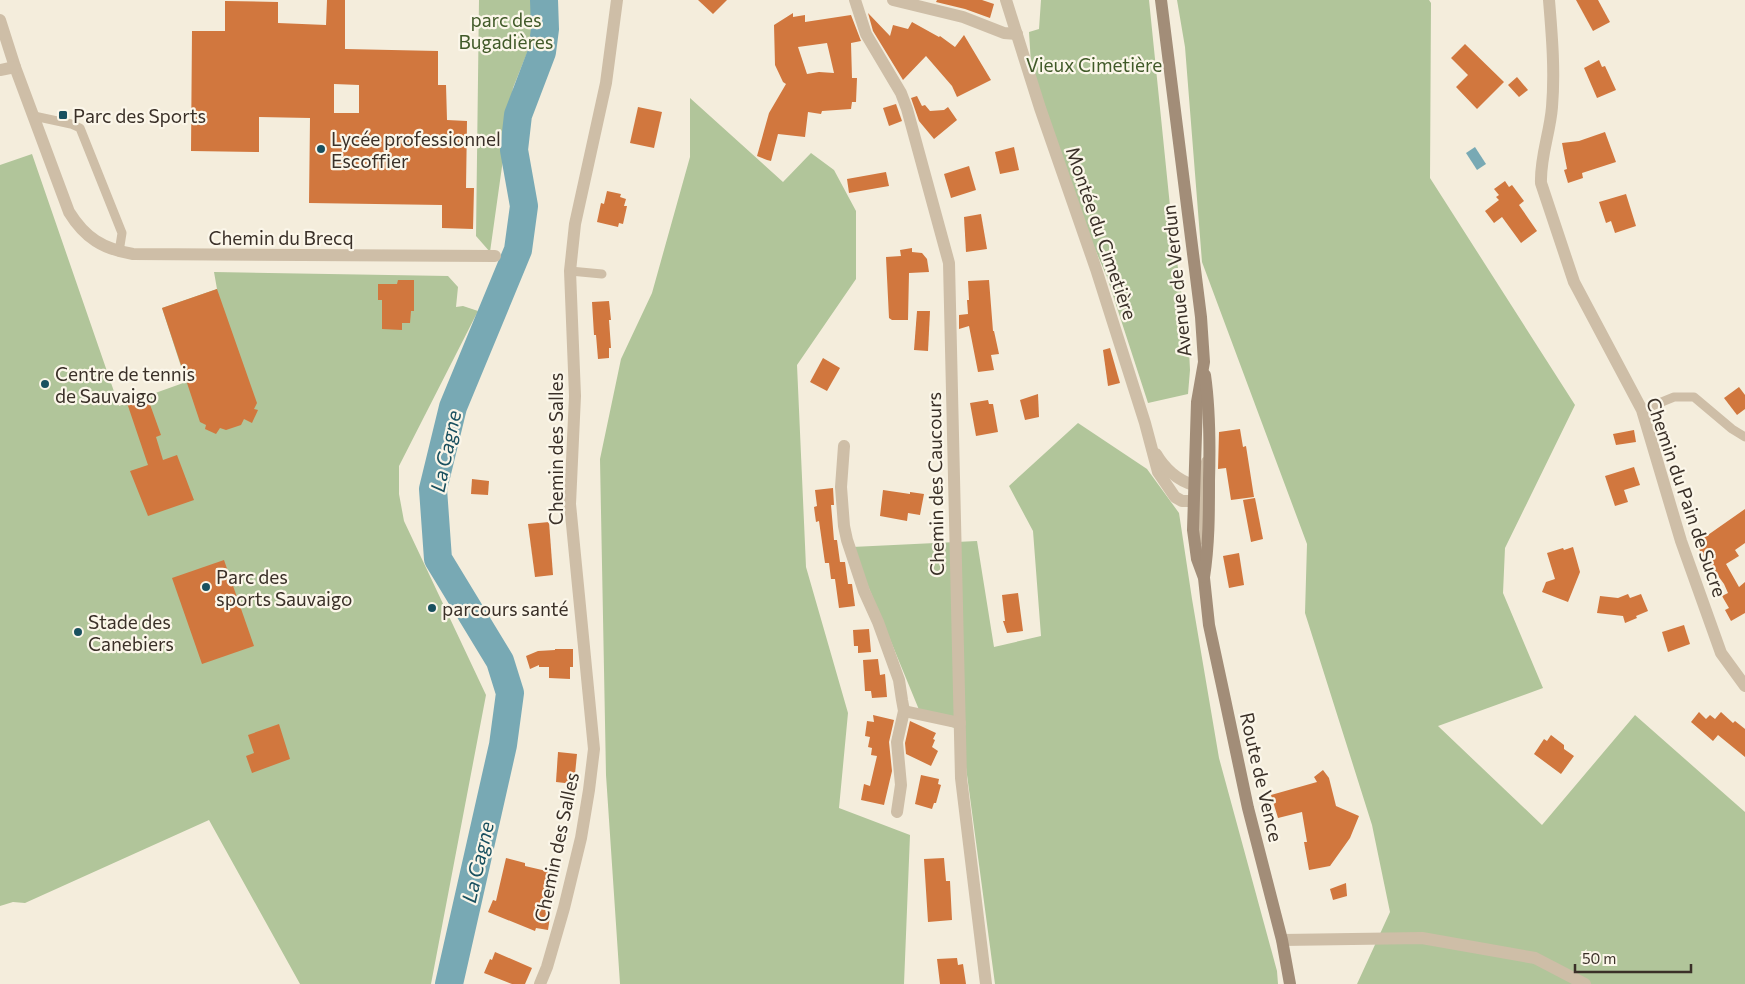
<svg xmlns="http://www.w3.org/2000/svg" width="1745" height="984" font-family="Commissioner,sans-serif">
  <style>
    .green { fill: #b1c59a }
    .water { fill: #78a9b4 }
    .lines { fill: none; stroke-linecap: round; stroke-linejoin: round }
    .river { stroke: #78a9b4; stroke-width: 28 }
    .building { fill: #d1773e; fill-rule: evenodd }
    .lane { stroke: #cebea7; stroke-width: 9 }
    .street { stroke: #cebea7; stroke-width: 12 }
    .secondary { stroke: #a28d78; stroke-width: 12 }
    .poi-dot { fill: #19505f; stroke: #fbf6e9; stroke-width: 2 }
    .labels { text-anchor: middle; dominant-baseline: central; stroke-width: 4.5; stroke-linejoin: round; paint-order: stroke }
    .park-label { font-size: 19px; fill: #415a29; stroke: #fbf6e9 }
    .poi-label { font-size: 19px; fill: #3a3028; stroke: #fbf6e9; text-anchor: start }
    .street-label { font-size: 19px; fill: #3a3028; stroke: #fbf6e9 }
    .water-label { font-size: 20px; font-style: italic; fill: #19505f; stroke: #fbf6e9 }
  </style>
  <rect width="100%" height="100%" fill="#f4eddc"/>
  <g class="green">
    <polygon points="479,0 548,0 513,88 490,252 476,236"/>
    <polygon points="1041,0 1149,0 1171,216 1189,350 1190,370 1188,394 1148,403 1107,277 1084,224 1031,64 1029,32 1039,29"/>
    <polygon points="1177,0 1429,0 1431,3 1430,178 1575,405 1505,548 1503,593 1543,688 1438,726 1542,825 1635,715 1745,812 1745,984 1357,984 1390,912 1372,825 1305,613 1307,544 1202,262 1185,47"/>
    <polygon points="690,98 783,182 811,153 834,170 856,211 856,279 797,365 806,567 848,713 839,808 910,835 904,984 620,984 606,775 600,459 621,359 652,293 690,157"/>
    <polygon points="32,154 119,406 186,382 162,308 217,289 214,272 448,276 458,287 456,307 463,306 478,311 399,466 399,494 404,521 486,695 431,984 300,984 209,820 25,903 13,902 0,906 0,165"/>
    <polygon points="1078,423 1147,469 1179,513 1192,599 1219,758 1277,971 1278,984 995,984 961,730 922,717 852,547 977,541 994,647 1041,636 1033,531 1009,486"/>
  </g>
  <polygon class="water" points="1475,147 1486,164 1477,170 1466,153"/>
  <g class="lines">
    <polyline class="river" points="449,984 503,745 510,693 500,661 438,559 433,489 453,407 518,250 524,206 514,150 518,115 542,52 545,29 544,0"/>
  </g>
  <g class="building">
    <path d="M327 0H345V49L438 51V85H446L447 120 467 121 466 188H474L473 229 442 228V205L309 203 310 118 259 117V152L191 151 192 31H225V1L278 2V23L326 25ZM334 84 359 85V113H334Z"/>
    <polygon points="698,0 727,0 713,14"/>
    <polygon points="937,0 982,0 994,4 990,18 965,9 936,2"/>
    <polygon points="1576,0 1598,0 1610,22 1593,31"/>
    <path d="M793 13V17L805 15V22L851 15 861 41 851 43 852 78H857L856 102H852L851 109 822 111 821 114 808 112 805 137 778 134 771 161 767 160 757 156 769 113 786 84 783 82 775 65 774 25ZM827 43 834 73 819 72 807 74 798 47Z"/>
    <polygon points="868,13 890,36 893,25 908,29 912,22 939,37 940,36 955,47 964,35 991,80 957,97 952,86 926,56 903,80 873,31"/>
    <polygon points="1465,44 1504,82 1477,109 1456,87 1468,75 1451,58"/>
    <polygon points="1599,60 1602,67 1605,66 1616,90 1597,98 1584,68"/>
    <polygon points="1517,77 1528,90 1519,97 1508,85"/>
    <polygon points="917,96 922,106 925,105 930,111 944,110 948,107 957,120 934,139 919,121 911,98"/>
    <polygon points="896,104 902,121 889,126 883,108"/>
    <polygon points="638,107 662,112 654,148 630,143"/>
    <polygon points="1605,132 1616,162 1582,173 1583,178 1568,183 1564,170 1567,169 1562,143 1579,141"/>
    <polygon points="1014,147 1019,170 1000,174 995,152"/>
    <polygon points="969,166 976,190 951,198 944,174"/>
    <polygon points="886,172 889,186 849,193 847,179"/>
    <polygon points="1505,181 1509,187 1512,185 1524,201 1519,205 1537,231 1521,243 1502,217 1494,223 1485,211 1499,200 1496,197 1499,195 1494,189"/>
    <polygon points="607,191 621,194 620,197 626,199 624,206 627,206 623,224 619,223 618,227 597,222 601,203 604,204"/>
    <polygon points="1626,194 1636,226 1615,233 1611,221 1606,223 1599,202"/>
    <polygon points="981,214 987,249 966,252 964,217"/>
    <polygon points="912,248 912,252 922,253 927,259 929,272 909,273 908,320 892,320 889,318 886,257 901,256 900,250"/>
    <polygon points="398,280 414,280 414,311 411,311 410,323 402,323 402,330 382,329 382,300 378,300 378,284 397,284"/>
    <polygon points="989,280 993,331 994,331 999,354 991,355 994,370 978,372 969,326 959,329 959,315 968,314 967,300 969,300 968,281"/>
    <polygon points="217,289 257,403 254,409 258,410 252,423 244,419 241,425 226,430 220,428 216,434 205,429 206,425 200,422 162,308"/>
    <polygon points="609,301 611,320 609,320 611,348 609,348 609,358 598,359 596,335 594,335 592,302"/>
    <polygon points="917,311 930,311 928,351 914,350"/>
    <polygon points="1110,348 1120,383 1108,386 1103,350"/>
    <polygon points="823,358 840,368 827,391 810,382"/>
    <polygon points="1739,387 1745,395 1745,409 1737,415 1724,398"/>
    <polygon points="1038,394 1039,417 1025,420 1020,400"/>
    <polygon points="147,396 161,435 156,437 163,460 177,455 194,500 148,516 130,471 148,465 127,403"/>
    <polygon points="988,400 989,404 993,404 998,432 976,436 970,403"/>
    <polygon points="1240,429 1243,447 1246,446 1254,497 1231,500 1226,468 1218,469 1219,432"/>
    <polygon points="1634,430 1636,442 1616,445 1613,434"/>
    <polygon points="1634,467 1640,485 1624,490 1628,502 1615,506 1605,476"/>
    <polygon points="472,479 489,481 488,495 471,494"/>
    <polygon points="833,488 834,505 831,505 834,540 837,540 840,562 845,562 848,584 852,584 855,606 839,608 835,579 831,579 829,563 825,563 819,521 816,522 814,507 817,506 815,490"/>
    <polygon points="883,490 910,494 910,492 924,494 920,515 908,513 907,521 880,516"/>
    <polygon points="1255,498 1263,539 1251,542 1243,500"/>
    <polygon points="1745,509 1745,543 1735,550 1739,556 1726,564 1739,587 1745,582 1745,613 1731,621 1725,610 1729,608 1722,596 1728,593 1724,584 1695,544"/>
    <polygon points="549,522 553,575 535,577 528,524"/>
    <polygon points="1573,547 1580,572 1568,602 1542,592 1546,582 1555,579 1547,553 1563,548 1564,550"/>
    <polygon points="1239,553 1244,585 1229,588 1223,556"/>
    <polygon points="224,560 254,646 202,664 172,578"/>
    <polygon points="1018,593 1023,631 1007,633 1003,621 1005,621 1002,595"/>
    <polygon points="1628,594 1630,598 1641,594 1648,611 1636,616 1637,618 1625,623 1623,616 1597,613 1600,596 1618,598"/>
    <polygon points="1684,625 1690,644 1668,652 1662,632"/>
    <polygon points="869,629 871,652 858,653 858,646 854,646 853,630"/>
    <polygon points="555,649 573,649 573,667 570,667 570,679 549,678 549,667 539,667 539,665 530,669 526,656 538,651 555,650"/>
    <polygon points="878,659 880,675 885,674 887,697 872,698 871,691 865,691 863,660"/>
    <polygon points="1699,712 1706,719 1710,715 1715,719 1721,712 1733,723 1735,721 1745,729 1745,757 1718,735 1713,741 1691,722"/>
    <polygon points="873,715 894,720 889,742 892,771 884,805 861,800 864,784 870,786 877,756 871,755 872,748 868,747 870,737 865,736 867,721 874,722"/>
    <polygon points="910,721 936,733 933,739 935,740 932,747 938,751 931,766 906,754 905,743"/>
    <polygon points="279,724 290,759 252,773 246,756 254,753 248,735"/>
    <polygon points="1551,735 1564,745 1564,749 1574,756 1561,774 1534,754 1544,739 1547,741"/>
    <polygon points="558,752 577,754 574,784 556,782"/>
    <polygon points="1323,770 1329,778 1336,806 1359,816 1350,838 1330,866 1309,870 1304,842 1307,842 1302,812 1278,818 1271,795 1317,782 1314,777"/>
    <polygon points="921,775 939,779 938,784 941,785 936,803 934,803 932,809 915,804"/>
    <polygon points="506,858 525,863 525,866 555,873 546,909 551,910 548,930 536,928 535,931 488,912 493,900 496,901"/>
    <polygon points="944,858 946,881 950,881 952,920 928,922 924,859"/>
    <polygon points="1346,883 1347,896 1333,900 1330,889"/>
    <polygon points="495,952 532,968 525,984 512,984 484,973 490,959 492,960"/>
    <polygon points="957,958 958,965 963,964 966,984 940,984 937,959"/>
  </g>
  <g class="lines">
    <g class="lane">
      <polyline points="34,116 71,124 80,128 122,233 119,252"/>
      <polyline points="570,271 602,274"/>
      <polyline points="1642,410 1674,397 1694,397 1732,429 1745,437"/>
    </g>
    <g class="street">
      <polyline points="855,0 866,34 901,93 907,109 949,263 961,778 986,984"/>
      <polyline points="893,0 963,17 1004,33 1017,34"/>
      <polyline points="1006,0 1040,108 1096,269 1145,423 1158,472 1175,497 1182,501 1193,501 1201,484 1207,462"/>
      <path d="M1549 0C1552 36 1555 71 1552 107 1550 133 1540 157 1541 183L1574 282 1642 410 1681 541 1721 653 1745 686"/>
      <path d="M0 20 15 67 69 212C85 238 103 249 133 254L495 256"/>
      <polyline points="0,70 15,67"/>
      <polyline points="844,446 841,487 844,526 847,540 864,591 878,622 899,680 902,700 904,711 897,742 901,785 897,812"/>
      <path d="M1156 454C1164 468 1178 481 1194 485L1200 502 1204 539"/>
      <polyline points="904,711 960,723"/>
      <polyline points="1282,940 1422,938 1535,958 1585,984"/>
      <polyline points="540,984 547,967 564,908 581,838 589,790 594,749 570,504 575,396 570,271 575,224 606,83 617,0"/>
    </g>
    <g class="secondary">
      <polyline points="1161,0 1201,317 1204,362 1197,402 1193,530 1197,559 1204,578 1209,625 1223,690 1248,808 1282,940 1290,984"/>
      <path d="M1204 577C1209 545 1209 513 1209 481 1210 446 1210 410 1205 375"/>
    </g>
  </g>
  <g class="poi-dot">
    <rect x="58" y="110" width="10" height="10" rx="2.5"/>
    <circle cx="321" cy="149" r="5"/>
    <circle cx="45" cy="384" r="5"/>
    <circle cx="206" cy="587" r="5"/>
    <circle cx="432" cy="608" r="5"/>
    <circle cx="78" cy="632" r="5"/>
  </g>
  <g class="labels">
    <g class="park-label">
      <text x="506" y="19">parc des<tspan x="506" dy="22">Bugadières</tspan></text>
      <text x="1094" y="64">Vieux Cimetière</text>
    </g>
    <g class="poi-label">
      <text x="73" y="115">Parc des Sports</text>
      <text x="331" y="138">Lycée professionnel<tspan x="331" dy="22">Escoffier</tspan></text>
      <text x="55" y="373">Centre de tennis<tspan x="55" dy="22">de Sauvaigo</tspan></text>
      <text x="216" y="576">Parc des<tspan x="216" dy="22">sports Sauvaigo</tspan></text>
      <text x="442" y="608">parcours santé</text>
      <text x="88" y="621">Stade des<tspan x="88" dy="22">Canebiers</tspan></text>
    </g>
    <g class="street-label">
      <text transform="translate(1102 233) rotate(71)">Montée du Cimetière</text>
      <text x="281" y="237">Chemin du Brecq</text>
      <text transform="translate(1176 281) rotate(-96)">Avenue de Verdun</text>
      <text transform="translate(555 449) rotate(-90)">Chemin des Salles</text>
      <text transform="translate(935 484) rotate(-91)">Chemin des Caucours</text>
      <text transform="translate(1687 497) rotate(71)">Chemin du Pain de Sucre</text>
      <text transform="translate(1262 777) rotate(77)">Route de Vence</text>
      <text transform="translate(556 847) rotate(-78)">Chemin des Salles</text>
    </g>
    <g class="water-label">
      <text transform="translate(445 451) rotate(-78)">La Cagne</text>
      <text transform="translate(477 862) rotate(-77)">La Cagne</text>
    </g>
  </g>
  <path d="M1575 964v8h116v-8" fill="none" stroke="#3a3028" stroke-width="2.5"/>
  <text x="1582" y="964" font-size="15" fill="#3a3028" stroke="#fbf6e9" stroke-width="4" paint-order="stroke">50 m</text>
</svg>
